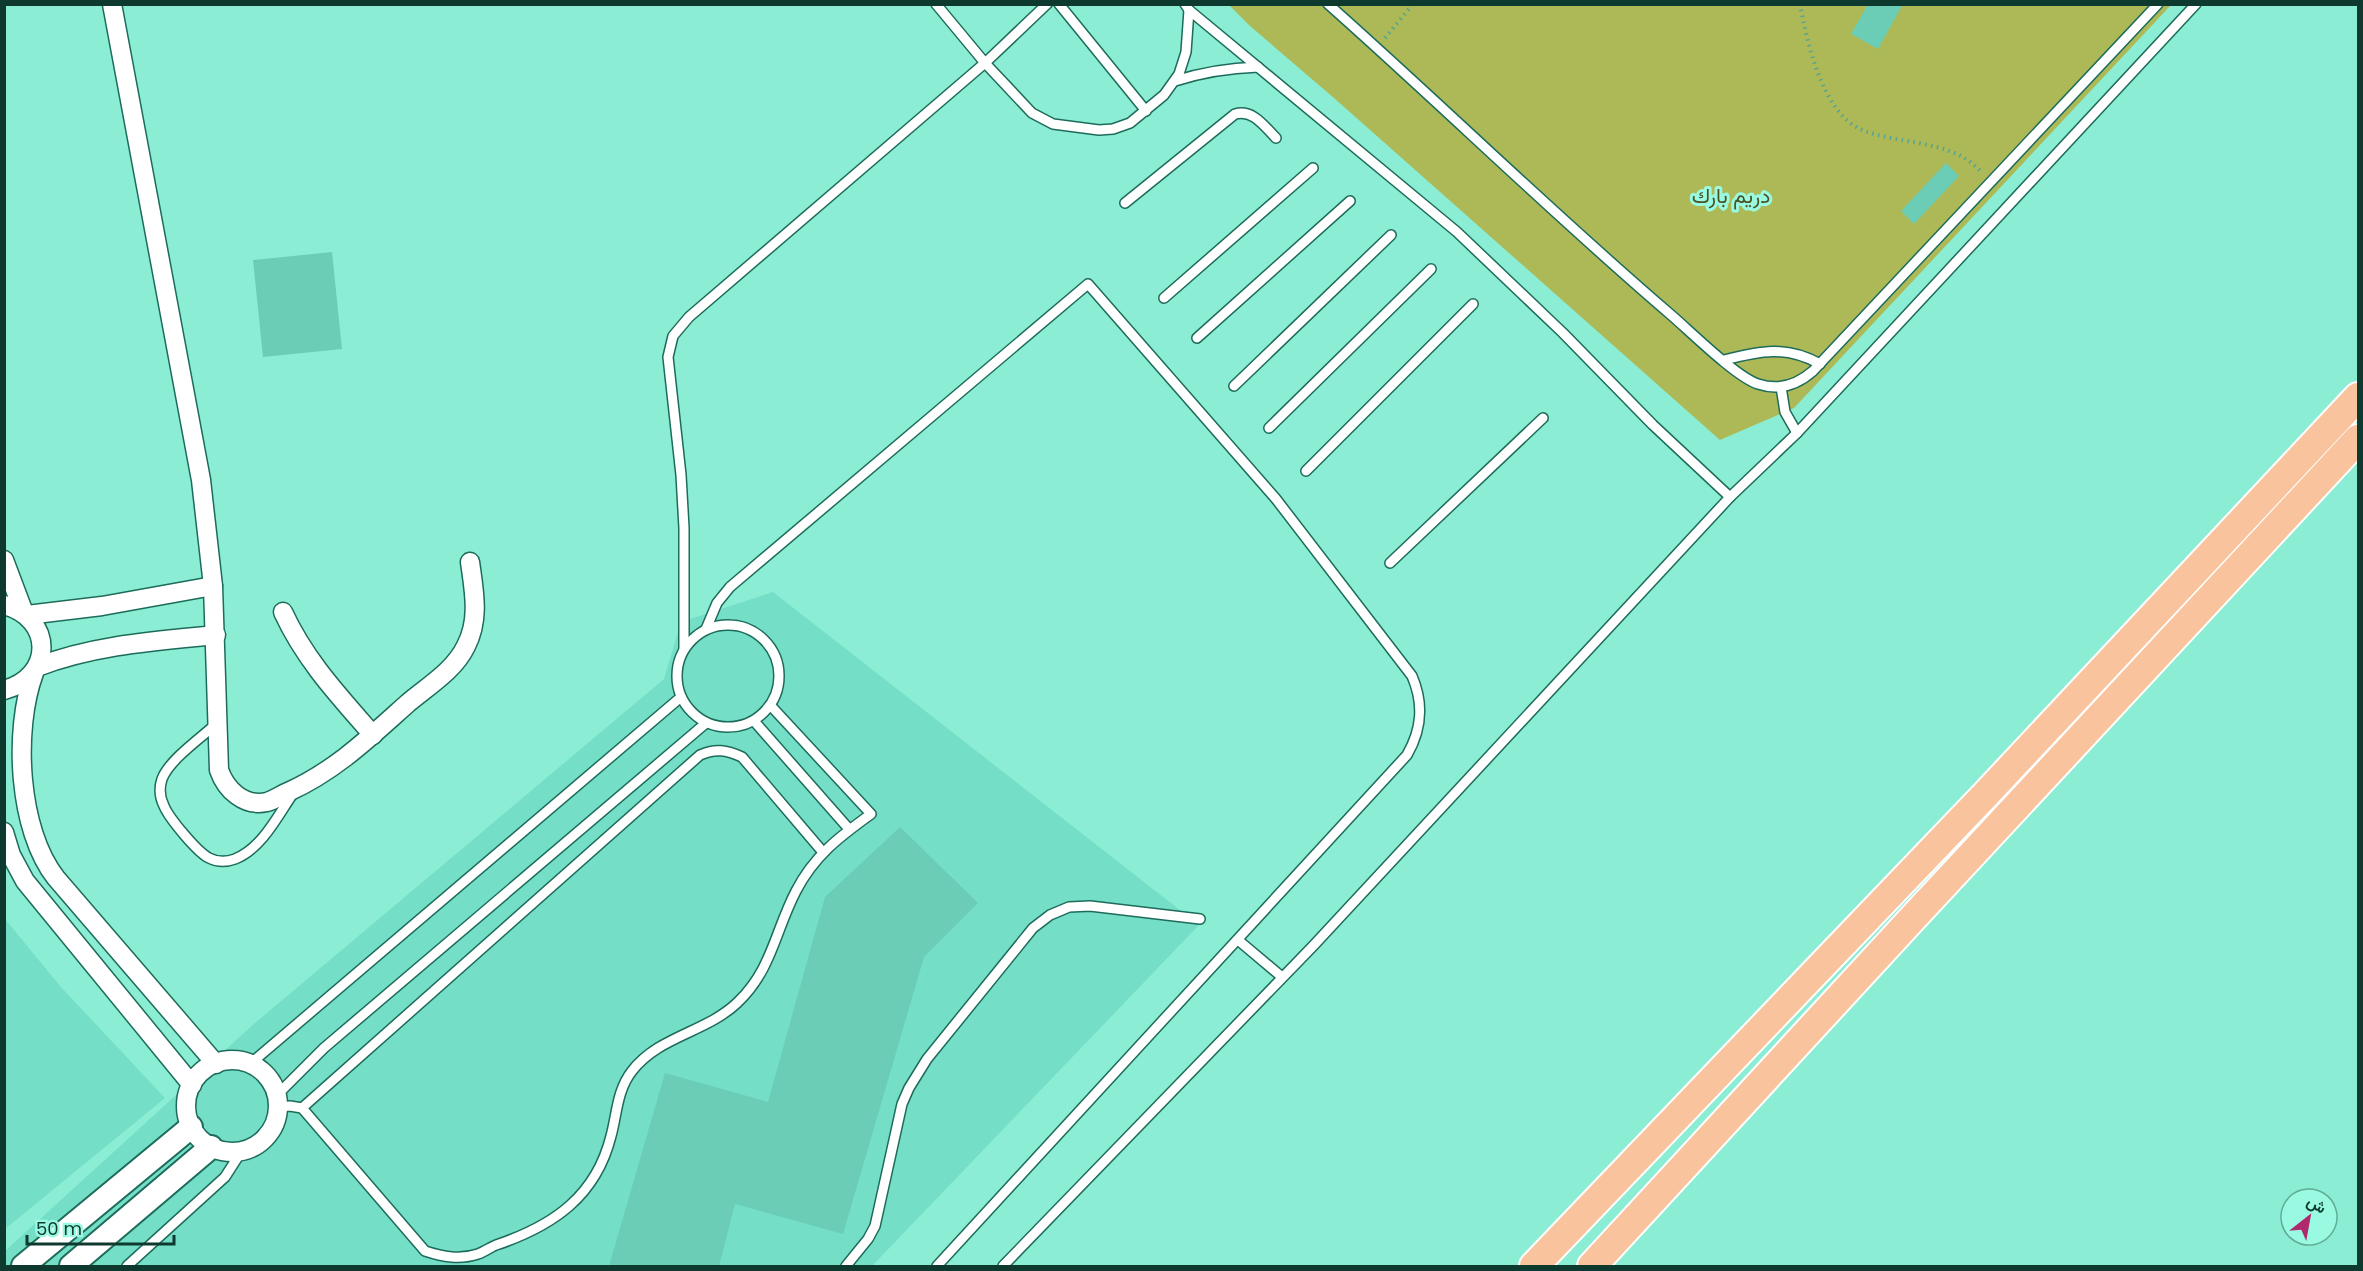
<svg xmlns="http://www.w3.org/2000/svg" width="2363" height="1271" font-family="Poppins,Vazirmatn,sans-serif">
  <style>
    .built { fill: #74dfc6 }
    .green { fill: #acb956 }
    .building { fill: #6bcdb5 }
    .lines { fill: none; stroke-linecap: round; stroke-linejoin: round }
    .service-casing { stroke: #1d6c5b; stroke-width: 12 }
    .minor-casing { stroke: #1d6c5b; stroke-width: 21 }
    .tertiary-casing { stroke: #1d6c5b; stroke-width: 26 }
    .primary-casing { stroke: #fff; stroke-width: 32 }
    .path { stroke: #58a391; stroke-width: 4; stroke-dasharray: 1.5 4.5; stroke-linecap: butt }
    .service { stroke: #fff; stroke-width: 9 }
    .minor { stroke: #fff; stroke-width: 18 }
    .tertiary { stroke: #fff; stroke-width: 22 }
    .primary { stroke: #f9c49d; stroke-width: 28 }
    .labels { text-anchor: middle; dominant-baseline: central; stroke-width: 6; stroke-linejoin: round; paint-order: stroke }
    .park-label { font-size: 21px; fill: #4c5323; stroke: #99fae1 }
  </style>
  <rect width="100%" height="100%" fill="#8bedd4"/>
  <g class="built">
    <polygon points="773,592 1199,925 872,1266 5,1266 5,1251 255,1023 664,679 681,622"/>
    <polygon points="5,919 60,986 165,1098 5,1229"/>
  </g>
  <polygon class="green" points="1229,5 2171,5 1794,408 1720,440 1334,98 1250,26"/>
  <g class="building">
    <polygon points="1868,4 1903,4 1878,49 1851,34"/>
    <polygon points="1946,163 1959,176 1914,224 1901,211"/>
    <polygon points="332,252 342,349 263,357 253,260"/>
    <polygon points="900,827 978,903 924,957 843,1234 735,1204 719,1266 609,1266 665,1073 768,1102 825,897"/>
  </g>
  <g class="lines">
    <g class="service-casing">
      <g id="service">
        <polyline points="936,4 985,63 1032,113 1053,124 1099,130 1113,129 1130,123 1164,95 1179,74 1186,52 1189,10"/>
        <polyline points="1059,4 1146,111"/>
        <polyline points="1185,4 1189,10 1457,232 1563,333 1653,425 1730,497"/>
        <path d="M1328 4C1443 106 1553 214 1670 314 1690 331 1736 377 1758 384 1779 391 1797 385 1813 371L2158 4"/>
        <path d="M1175 81C1203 72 1228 68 1258 67"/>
        <path d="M1125 203 1235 114C1253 109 1264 126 1276 138"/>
        <polyline points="1164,298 1313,168"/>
        <polyline points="1197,338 1350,201"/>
        <path d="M1724 360C1760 351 1786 345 1820 364"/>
        <polyline points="1234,386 1391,235"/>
        <polyline points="1781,387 1785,412 1797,433"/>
        <polyline points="1269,428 1431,269"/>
        <polyline points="1306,471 1473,304"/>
        <polyline points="1390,563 1543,418"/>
        <circle cx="728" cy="676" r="51"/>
        <path d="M706 629 717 603 730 587 1088 284 1276 499 1412 676C1424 704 1422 729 1407 755L937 1266"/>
        <polyline points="684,649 684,528 681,475 668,357 673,336 689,317 985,63 1047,4"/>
        <polyline points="754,721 849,829"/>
        <path d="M216 724C201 738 169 760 162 779 159 788 160 798 164 806 169 818 197 852 209 858 217 862 227 862 235 859 262 848 277 817 292 795"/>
        <polyline points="1238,940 1282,977"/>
        <polyline points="250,1064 681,697"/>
        <polyline points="277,1095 324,1048 706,723"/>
        <path d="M279 1107 290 1106 302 1108 425 1251C443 1257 460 1260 478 1254 486 1251 492 1246 499 1244 554 1225 596 1196 611 1136 617 1114 617 1090 632 1071 659 1036 705 1033 737 1003 772 970 775 931 796 891 814 856 839 837 871 814L771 706"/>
        <path d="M302 1108 700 755C715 748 727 750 742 757L822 851"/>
        <polyline points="127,1266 225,1177 241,1152"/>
        <polyline points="846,1266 868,1239 875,1226 902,1104 909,1088 927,1059 1033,928 1050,915 1069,907 1090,906 1200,919"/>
        <polyline points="1003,1266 1314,945 1730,497 1797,433 2196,4"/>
      </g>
    </g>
    <g class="minor-casing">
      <g id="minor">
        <path d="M112 4 201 480 213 586 219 770C226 790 244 807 267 802 274 800 281 795 288 792 335 771 370 737 408 703 428 686 454 671 466 646 480 619 474 591 470 562"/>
        <polyline points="4,560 24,613"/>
        <path d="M4 605C54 618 54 677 4 690"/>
        <path d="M283 612C305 660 339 696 373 735"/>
        <polyline points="27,615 102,606 213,586"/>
        <path d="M37 667C94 645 155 641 216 635"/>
        <path d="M34 673C13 730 18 830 56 878L216 1064"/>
        <polyline points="4,832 11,855 25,881 192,1085"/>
        <circle cx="232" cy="1106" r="46"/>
      </g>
    </g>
    <g class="tertiary-casing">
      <g id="tertiary">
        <polyline points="23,1266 191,1127"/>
        <polyline points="71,1266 211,1147"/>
      </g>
    </g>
    <g class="primary-casing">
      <g id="primary">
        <polyline points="1534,1266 1987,793 2358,397"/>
        <polyline points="1592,1266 1910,921 2358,439"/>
      </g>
    </g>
    <g class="path">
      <path d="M1800 4C1807 42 1822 111 1860 129 1878 137 1899 139 1918 143 1943 148 1965 153 1982 173"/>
      <polyline points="1385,38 1413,4"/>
    </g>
    <use href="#service" class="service"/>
    <use href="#minor" class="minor"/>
    <use href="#tertiary" class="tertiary"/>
    <use href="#primary" class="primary"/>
  </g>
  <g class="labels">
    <g class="park-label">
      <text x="1731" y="195">دريم بارك</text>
    </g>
  </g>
  <rect width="2363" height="1271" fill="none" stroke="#0e392f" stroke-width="12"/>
  <g transform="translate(2309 1217) rotate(31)"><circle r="28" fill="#99fae1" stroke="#61ad9a" stroke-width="1.5"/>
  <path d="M0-4.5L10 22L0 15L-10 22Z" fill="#b0296c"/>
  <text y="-9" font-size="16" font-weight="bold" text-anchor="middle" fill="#0e392f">ش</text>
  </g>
  <path d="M27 1235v9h147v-9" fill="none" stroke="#0e392f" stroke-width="3"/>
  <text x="36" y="1235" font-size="18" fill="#0e392f" stroke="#99fae1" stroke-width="4.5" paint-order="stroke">50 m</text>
</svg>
